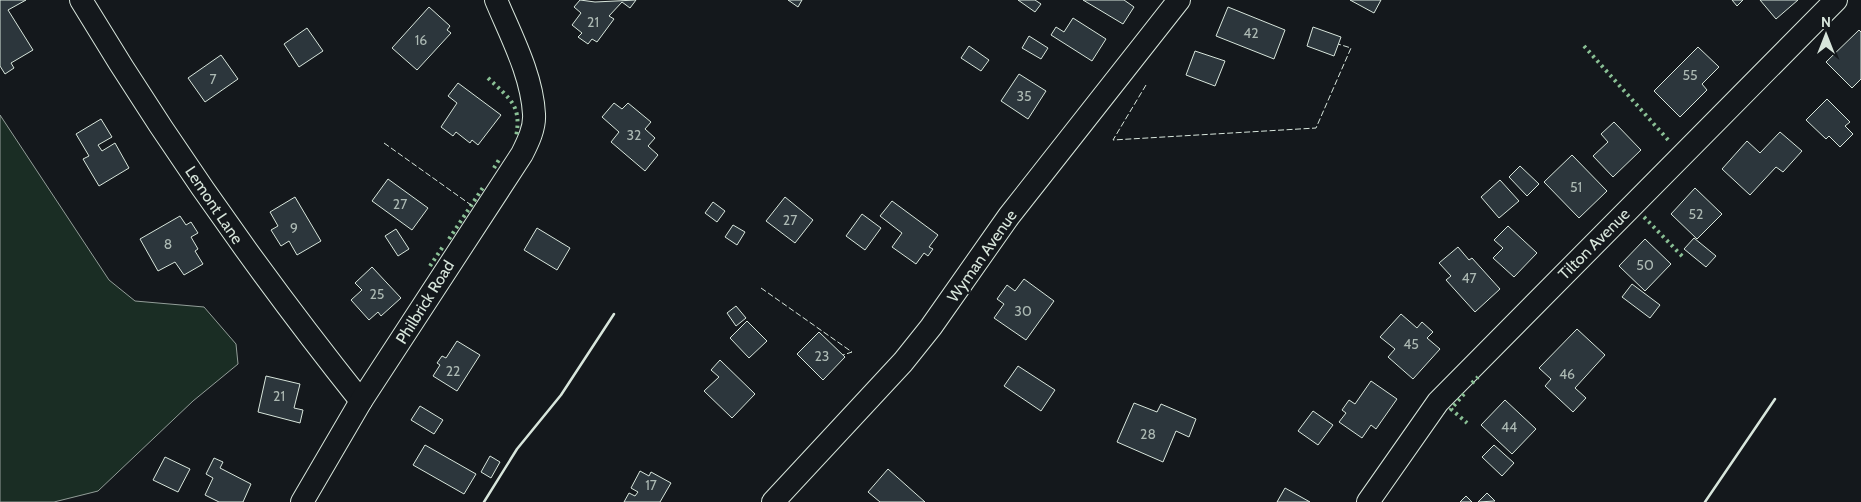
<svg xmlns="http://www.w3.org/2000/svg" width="1861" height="502" font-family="Cabin,sans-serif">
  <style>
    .green { fill: #1a2d24; stroke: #939e99 }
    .building { fill: #2c363c; stroke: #d8e6dc }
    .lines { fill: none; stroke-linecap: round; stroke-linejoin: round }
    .street-casing { stroke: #d8e6dc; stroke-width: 24 }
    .street { stroke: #14181c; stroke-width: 22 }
    .hedge { stroke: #8ac095; stroke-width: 4; stroke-dasharray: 2.5 4; stroke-linecap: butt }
    .fence { stroke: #d8e6dc; stroke-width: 1; stroke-dasharray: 6 2.5; stroke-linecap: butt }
    .wall { stroke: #d8e6dc; stroke-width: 2.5 }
    .labels { text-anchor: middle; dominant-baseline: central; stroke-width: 4; stroke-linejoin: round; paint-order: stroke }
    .number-label { font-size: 14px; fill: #adbab4 }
    .street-label { font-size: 16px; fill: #d8e6dc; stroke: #14181c }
  </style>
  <rect width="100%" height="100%" fill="#14181c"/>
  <polygon class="green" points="0,115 109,280 135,301 204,307 236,344 238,364 193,401 98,491 54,502 0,502"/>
  <g class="building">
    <polygon points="0,0 26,0 8,10 33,50 11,63 14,68 5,74 0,66"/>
    <polygon points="580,0 595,2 636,0 630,8 622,2 609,16 614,19 597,42 592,39 588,44 578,37 582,33 572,25 581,13 574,7"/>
    <polygon points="788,0 802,0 798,7"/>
    <polygon points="1018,0 1035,0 1041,4 1035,12"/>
    <polygon points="1083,0 1124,0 1134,7 1123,24"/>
    <polygon points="1350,0 1381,0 1374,13"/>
    <polygon points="1732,0 1743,0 1737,6"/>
    <polygon points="1760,0 1798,0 1776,19"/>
    <polygon points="429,7 450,26 447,30 451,33 417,70 392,48"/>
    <polygon points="1228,7 1285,30 1274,59 1216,36"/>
    <polygon points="1073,18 1106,39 1092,61 1051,35 1056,27 1064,32"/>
    <polygon points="1313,27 1341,37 1334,56 1307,46"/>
    <polygon points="307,28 323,51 299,67 284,44"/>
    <polygon points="1859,30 1861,32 1861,79 1852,88 1826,62"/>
    <polygon points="1029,36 1048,48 1041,59 1022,48"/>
    <polygon points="969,46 989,60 981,71 961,58"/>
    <polygon points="1698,47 1719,67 1702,84 1707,90 1680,117 1654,91"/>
    <polygon points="1195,51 1225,61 1215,86 1186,75"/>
    <polygon points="221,55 238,79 205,102 188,78"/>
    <polygon points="1019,74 1046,91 1028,119 1001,101"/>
    <polygon points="458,83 501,115 478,145 472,140 470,143 456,132 453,136 441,127 457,103 448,96"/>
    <polygon points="1827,99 1850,122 1845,126 1853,134 1840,147 1829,136 1826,139 1806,120"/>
    <polygon points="614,103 622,109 628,103 651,122 645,129 655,138 648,146 658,155 645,171 611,142 619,132 602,117"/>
    <polygon points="101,119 112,137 98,145 102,151 115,143 129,168 99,186 83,159 89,156 76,134"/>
    <polygon points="1614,122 1641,150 1613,177 1593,156 1608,142 1601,134"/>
    <polygon points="1780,132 1802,151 1783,172 1776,167 1750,195 1722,169 1747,141 1760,153"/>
    <polygon points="1572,155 1607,191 1579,218 1544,182"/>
    <polygon points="1520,166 1539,184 1527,196 1509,177"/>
    <polygon points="388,179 428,208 412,230 372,201"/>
    <polygon points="1500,180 1519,201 1499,218 1481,197"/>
    <polygon points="1695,188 1722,214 1697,239 1671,214"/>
    <polygon points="295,197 321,241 297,255 289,241 281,246 271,230 278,226 270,212"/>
    <polygon points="785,197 813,220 795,243 766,221"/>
    <polygon points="892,201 938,235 929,247 933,249 928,256 924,253 916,264 892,247 902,233 880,216"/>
    <polygon points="713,202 725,211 717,222 705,213"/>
    <polygon points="862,214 881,228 865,250 846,236"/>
    <polygon points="180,216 186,225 191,222 198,233 191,237 198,249 195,251 203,264 184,275 175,262 158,271 140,239"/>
    <polygon points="733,225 745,232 737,245 725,237"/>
    <polygon points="1508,226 1537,253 1514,277 1493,258 1503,248 1494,240"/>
    <polygon points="537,228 570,248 557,270 524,250"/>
    <polygon points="396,229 409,249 398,256 385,236"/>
    <polygon points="1694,238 1716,256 1706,267 1684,249"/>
    <polygon points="1645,239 1671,264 1645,291 1619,266"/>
    <polygon points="1458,247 1469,260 1472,258 1500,289 1475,312 1446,280 1451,276 1439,263"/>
    <polygon points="372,267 401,298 381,316 378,312 369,320 351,300 362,290 355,283"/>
    <polygon points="1024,279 1054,301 1026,340 994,318 1004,304 997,299 1007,285 1015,291"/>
    <polygon points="1632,284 1660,305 1650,318 1622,297"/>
    <polygon points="736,306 746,318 736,326 727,313"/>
    <polygon points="1401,314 1417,328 1422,322 1433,332 1427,338 1440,349 1413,379 1388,357 1395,349 1380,337"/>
    <polygon points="747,321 767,341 749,358 730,338"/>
    <polygon points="1577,329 1605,355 1575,388 1586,398 1573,412 1545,386 1551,379 1539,368"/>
    <polygon points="819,332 845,357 823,380 797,354"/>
    <polygon points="457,341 480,355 457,391 433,376 440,365 437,363 442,356 446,358"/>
    <polygon points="720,360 755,394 732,418 704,391 719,377 711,370"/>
    <polygon points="1018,366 1055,390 1041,411 1004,386"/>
    <polygon points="266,376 300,384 294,408 303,410 300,423 258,412"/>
    <polygon points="1371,381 1397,399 1376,429 1371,425 1362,438 1339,422 1346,413 1342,410 1349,400 1355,404"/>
    <polygon points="1505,400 1536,429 1512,454 1481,425"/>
    <polygon points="1134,403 1157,412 1161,404 1196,419 1189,437 1176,431 1163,462 1117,442"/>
    <polygon points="420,406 443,420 434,434 411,420"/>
    <polygon points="1313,411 1333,425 1318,445 1298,431"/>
    <polygon points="425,445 476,474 464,494 413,465"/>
    <polygon points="1494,445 1514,463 1502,476 1482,457"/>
    <polygon points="490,456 500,462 491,478 481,472"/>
    <polygon points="165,457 190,469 178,492 153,480"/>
    <polygon points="214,458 223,462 220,468 251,484 243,502 219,502 205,495 213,478 206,474"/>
    <polygon points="888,469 925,502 880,502 868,492"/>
    <polygon points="640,471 649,476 651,472 671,483 660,502 624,502 629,493 635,496 638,492 631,488"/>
    <polygon points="1285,488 1310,502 1277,502"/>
    <polygon points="1487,493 1495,501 1478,502"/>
    <polygon points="1466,496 1472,502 1460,502"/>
  </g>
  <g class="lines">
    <g class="street-casing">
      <g id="street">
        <path d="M81 0C165 140 259 273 361 401"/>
        <path d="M302 502 361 401 522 154C528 142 535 128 534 114 532 75 511 36 496 0"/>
        <polyline points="773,502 903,362 931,327 1009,216 1179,0"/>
        <polyline points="1368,502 1438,402 1836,0"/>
      </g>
    </g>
    <use href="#street" class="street"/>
    <g class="hedge">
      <polyline points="1584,46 1670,142"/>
      <path d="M488 78C510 99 522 105 516 137"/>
      <polyline points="494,168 500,158"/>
      <polyline points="1644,217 1683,257"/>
      <polyline points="449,239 484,186"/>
      <polyline points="430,266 444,245"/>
      <polyline points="1472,383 1478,377"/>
      <polyline points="1464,394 1451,409 1467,423"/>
    </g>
    <g class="fence">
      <polyline points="1146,85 1113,140 1316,128 1351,48 1338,44"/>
      <polyline points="384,143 471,205"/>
      <polyline points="761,288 852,352 843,355"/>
    </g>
    <g class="wall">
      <polyline points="484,502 517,449 561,395 614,314"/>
      <polyline points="1705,502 1775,399"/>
    </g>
  </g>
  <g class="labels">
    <g class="number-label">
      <text x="593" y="22">21</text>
      <text x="1251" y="33">42</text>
      <text x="421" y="40">16</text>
      <text x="1690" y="75">55</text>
      <text x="213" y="79">7</text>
      <text x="1024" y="96">35</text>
      <text x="634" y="135">32</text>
      <text x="1576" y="187">51</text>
      <text x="400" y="204">27</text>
      <text x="1696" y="214">52</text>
      <text x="790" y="220">27</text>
      <text x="294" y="228">9</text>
      <text x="168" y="244">8</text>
      <text x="1645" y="265">50</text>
      <text x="1469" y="278">47</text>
      <text x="377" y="294">25</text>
      <text x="1023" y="311">30</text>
      <text x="1411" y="344">45</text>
      <text x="822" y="356">23</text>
      <text x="453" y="371">22</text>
      <text x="1567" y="374">46</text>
      <text x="279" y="396">21</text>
      <text x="1509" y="427">44</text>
      <text x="1148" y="434">28</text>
      <text x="651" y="485">17</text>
    </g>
    <g class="street-label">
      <text transform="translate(214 205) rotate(56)">Lemont Lane</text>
      <text transform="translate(1594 244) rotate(-45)">Tilton Avenue</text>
      <text transform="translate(982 256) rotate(-55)">Wyman Avenue</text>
      <text transform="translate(425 302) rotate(-58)">Philbrick Road</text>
    </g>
  </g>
  <g transform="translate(1826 35)" stroke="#14181c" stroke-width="4" paint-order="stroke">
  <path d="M0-4L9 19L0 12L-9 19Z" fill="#d8e6dc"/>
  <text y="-8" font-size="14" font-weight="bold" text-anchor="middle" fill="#d8e6dc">N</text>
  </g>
</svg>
